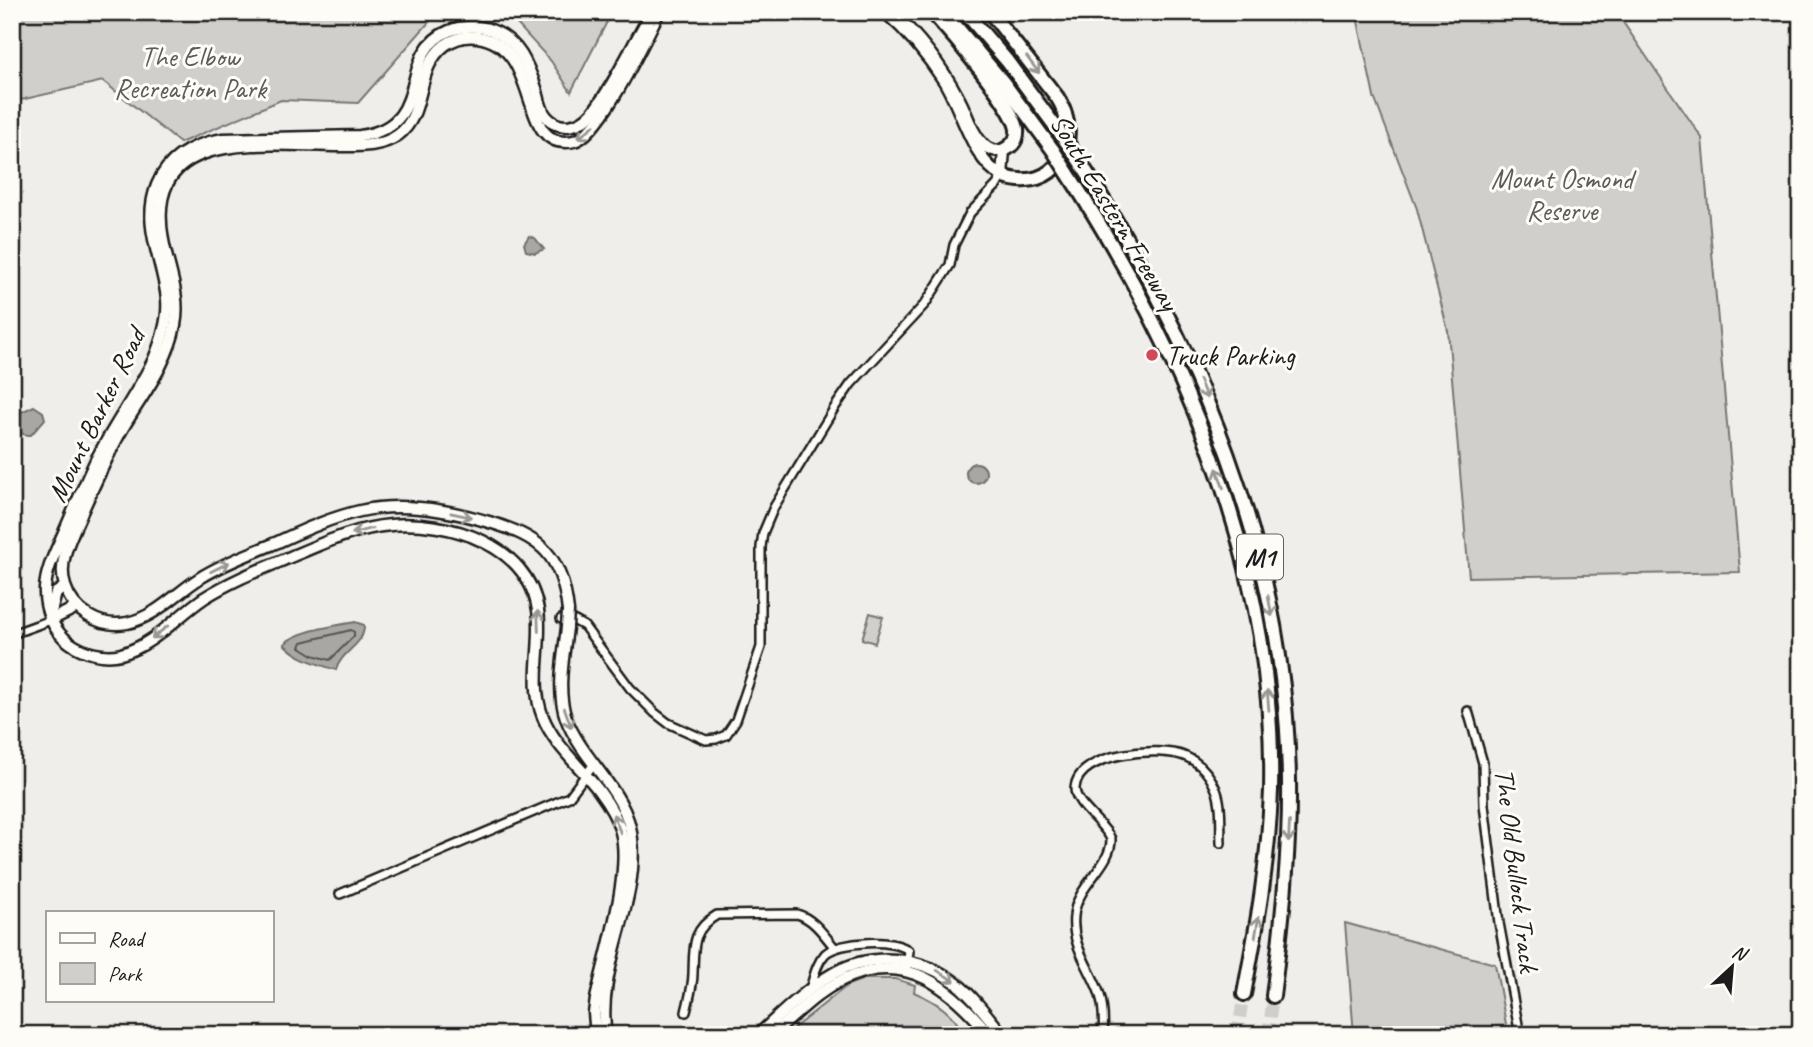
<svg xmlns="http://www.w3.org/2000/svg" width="1813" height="1047" font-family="Caveat,sans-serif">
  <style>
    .green { fill: #d0cfcc; stroke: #767674; stroke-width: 2 }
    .water { fill: #a8a7a3; stroke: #706f6d; stroke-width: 2 }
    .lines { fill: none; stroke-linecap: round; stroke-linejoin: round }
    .shore { stroke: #545452; stroke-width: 2 }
    .motorway-tunnel { stroke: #d0cecb; stroke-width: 12; stroke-dasharray: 12 6; stroke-linecap: butt }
    .minor-casing { stroke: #1c1c1c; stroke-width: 12 }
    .secondary-casing { stroke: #1c1c1c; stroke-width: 15 }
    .motorway-casing { stroke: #1c1c1c; stroke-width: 18 }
    .minor { stroke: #fdfcf7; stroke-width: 7 }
    .secondary { stroke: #fdfcf7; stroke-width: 10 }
    .motorway { stroke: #fdfcf7; stroke-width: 12 }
    .secondary-bridge-casing { stroke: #1c1c1c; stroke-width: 15; stroke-linecap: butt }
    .motorway-bridge-casing { stroke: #1c1c1c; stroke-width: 18; stroke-linecap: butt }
    .secondary-bridge { stroke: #fdfcf7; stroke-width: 10 }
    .motorway-bridge { stroke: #fdfcf7; stroke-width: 12 }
    .oneway { stroke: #989794 }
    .poi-dot { fill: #d1495b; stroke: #fdfcf7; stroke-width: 2.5 }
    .labels { text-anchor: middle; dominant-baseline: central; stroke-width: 6; stroke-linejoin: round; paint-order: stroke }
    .shield { fill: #fdfcf7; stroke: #605f5e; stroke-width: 2 }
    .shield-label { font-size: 26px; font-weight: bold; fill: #1c1c1c }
    .park-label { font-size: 28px; fill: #5b5b5a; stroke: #fdfcf7 }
    .street-label { font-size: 28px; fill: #1c1c1c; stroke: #fdfcf7 }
    .poi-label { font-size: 28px; fill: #1c1c1c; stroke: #fdfcf7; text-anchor: start }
  </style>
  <rect width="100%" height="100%" fill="#f0eeea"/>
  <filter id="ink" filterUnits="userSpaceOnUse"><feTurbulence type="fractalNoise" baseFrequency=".0143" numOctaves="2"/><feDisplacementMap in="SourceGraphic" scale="14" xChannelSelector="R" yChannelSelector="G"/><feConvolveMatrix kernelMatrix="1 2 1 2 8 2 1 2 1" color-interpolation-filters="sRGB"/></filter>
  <g filter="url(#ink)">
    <g class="green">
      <polygon points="12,12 438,12 358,103 281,100 180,143 103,81 12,102"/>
      <polygon points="506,12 612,12 571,92 551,61"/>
      <polygon points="1356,12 1616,12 1702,138 1740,572 1469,577 1448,331 1417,209 1374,97"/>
      <polygon points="870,613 883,617 875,643 862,639"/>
      <polygon points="1345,923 1495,964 1508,1035 1354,1035"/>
      <path d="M864 979H895L915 985 914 992C937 1002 953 1013 965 1035H785L848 985Z"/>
    </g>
    <g class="water">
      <polygon points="529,236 535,238 544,249 535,253 526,251 524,244"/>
      <path d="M34 406 43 412 45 419 31 435C20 436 17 429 12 420L15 415Z"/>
      <circle cx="976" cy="473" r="10"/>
      <path d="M355 622 364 625C365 645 342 650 336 670 318 664 298 659 284 644 298 630 336 626 355 622Z"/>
    </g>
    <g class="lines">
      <polygon class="shore" points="351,630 354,632 354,636 330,660 313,655 300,647 302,642"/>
      <g class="motorway-tunnel">
        <polyline points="1237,1035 1244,994"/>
        <polyline points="1268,1035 1273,996"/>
      </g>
      <g class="minor-casing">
        <g id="minor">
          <polyline points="561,619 575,621 584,626 630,688 655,713 668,723 706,740 716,739 726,735 736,720 761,647 761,547 763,533 774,507 835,407 851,384 925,304 950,265 954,245 970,213 997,185 1002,176"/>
          <polyline points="12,634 51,620"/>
          <polyline points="1468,711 1483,763 1484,805 1499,923 1520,1035"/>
          <polyline points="340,894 569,797 593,765"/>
          <path d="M810 989C814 977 816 964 825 954 839 941 896 938 909 951L907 966"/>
          <path d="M686 1012C689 999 693 986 693 973 694 947 691 930 717 915L797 914C814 919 824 935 835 948"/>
          <path d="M1103 1035C1104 1020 1104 1006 1099 992 1089 966 1071 945 1074 916 1076 886 1112 865 1111 839 1104 823 1074 804 1075 788 1078 752 1160 746 1184 756 1197 761 1208 772 1214 785 1223 802 1220 824 1221 843"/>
        </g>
      </g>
      <g class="secondary-casing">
        <g id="secondary">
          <path d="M885 12C908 32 928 56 944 81 962 110 972 160 1002 176L1004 150C996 151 990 151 984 145 971 133 967 112 958 97 941 65 919 37 892 12"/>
          <path d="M568 611C562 556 542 537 489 522 449 510 402 502 360 511 329 518 300 532 271 545 247 555 222 564 200 578 176 593 156 617 127 623 100 628 73 612 65 586 57 561 72 534 82 512 94 485 106 459 120 433 139 399 168 365 175 325 181 295 168 269 163 240 142 125 266 146 339 146 359 146 382 147 398 135 427 114 414 69 445 45 455 38 466 35 478 37 544 47 516 154 574 141 601 135 645 39 659 12"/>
          <polyline points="51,612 56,593 65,587"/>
          <polyline points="51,620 77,607"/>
          <path d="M567 627C564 655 556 690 566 718 582 761 628 792 632 839 639 905 595 969 606 1035"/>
          <path d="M596 1035 594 1013 596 999C605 956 632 873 621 832 617 817 608 803 599 791 581 767 554 745 543 717 529 683 543 645 538 610 528 544 448 520 391 525 355 528 321 544 288 558 259 570 231 581 204 598 177 616 154 645 121 654 104 658 84 653 70 643 53 631 44 609 45 589 46 568 57 549 65 530 75 507 85 483 96 460 114 425 137 394 154 359 162 340 169 319 167 299 163 260 141 225 157 185 169 156 194 144 223 139L360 136C436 125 394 54 449 31 461 26 479 25 491 30 519 40 528 65 537 91 539 99 541 110 546 116 559 132 580 127 592 113 614 86 633 43 652 12"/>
          <path d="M758 1035C781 1014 806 989 834 973 872 952 921 956 956 983 974 997 988 1017 1003 1035"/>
          <path d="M772 1035C795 1015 817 992 844 979 907 950 951 988 990 1035"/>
        </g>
      </g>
      <g class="motorway-casing">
        <g id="motorway">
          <path d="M932 12C951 33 1013 105 1017 129 1018 139 1013 146 1004 150"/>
          <polyline points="944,12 1003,82 1053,150"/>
          <polyline points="965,12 1007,61 1058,130"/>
          <path d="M990 12 1057 97C1085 140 1056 196 1002 176"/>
          <path d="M1077 157C1198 347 1286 550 1289 780 1290 852 1282 924 1273 996"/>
          <path d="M1067 172C1186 356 1276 567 1271 790 1269 859 1257 926 1244 994"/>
        </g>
      </g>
      <use href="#minor" class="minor"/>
      <use href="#secondary" class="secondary"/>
      <use href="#motorway" class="motorway"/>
      <g class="secondary-bridge-casing">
        <polyline id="secondary-bridge" points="567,627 568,611"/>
      </g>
      <g class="motorway-bridge-casing">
        <g id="motorway-bridge">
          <polyline points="1058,130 1077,157"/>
          <polyline points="1053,150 1067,172"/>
        </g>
      </g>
      <use href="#secondary-bridge" class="secondary-bridge"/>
      <use href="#motorway-bridge" class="motorway-bridge"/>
    </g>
    <defs><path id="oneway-shaft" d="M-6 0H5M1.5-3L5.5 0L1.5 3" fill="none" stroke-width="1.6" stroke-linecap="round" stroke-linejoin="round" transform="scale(1.75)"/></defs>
    <g class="oneway">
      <use href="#oneway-shaft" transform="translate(1033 65) rotate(53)"/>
      <use href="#oneway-shaft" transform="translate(586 132) rotate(140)"/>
      <use href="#oneway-shaft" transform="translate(1203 389) rotate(67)"/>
      <use href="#oneway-shaft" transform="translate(1220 478) rotate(-109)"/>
      <use href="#oneway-shaft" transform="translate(461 515) rotate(12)"/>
      <use href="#oneway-shaft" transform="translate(362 531) rotate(166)"/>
      <use href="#oneway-shaft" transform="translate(220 567) rotate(-27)"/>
      <use href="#oneway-shaft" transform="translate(1270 606) rotate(79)"/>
      <use href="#oneway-shaft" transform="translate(538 621) rotate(-92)"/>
      <use href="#oneway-shaft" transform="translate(160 632) rotate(142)"/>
      <use href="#oneway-shaft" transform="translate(1268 700) rotate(-95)"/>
      <use href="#oneway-shaft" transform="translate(568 718) rotate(70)"/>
      <use href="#oneway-shaft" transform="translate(617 824) rotate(-111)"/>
      <use href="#oneway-shaft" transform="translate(1289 832) rotate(93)"/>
      <use href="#oneway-shaft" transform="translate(1257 927) rotate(-80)"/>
      <use href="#oneway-shaft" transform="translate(946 976) rotate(32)"/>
    </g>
  </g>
  <circle class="poi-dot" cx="1152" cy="355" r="7"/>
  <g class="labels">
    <rect class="shield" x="1237" y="534.5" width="46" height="45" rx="5"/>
    <g class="shield-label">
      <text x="1260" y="557">M1</text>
    </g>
    <g class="park-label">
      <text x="190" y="56">The Elbow<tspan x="190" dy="32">Recreation Park</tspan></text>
      <text x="1562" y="178">Mount Osmond<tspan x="1562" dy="32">Reserve</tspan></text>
    </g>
    <g class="street-label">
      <text transform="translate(1115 212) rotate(59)">South Eastern Freeway</text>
      <text transform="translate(96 415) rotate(-64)">Mount Barker Road</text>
      <text transform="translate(1517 870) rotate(83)">The Old Bullock Track</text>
    </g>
    <g class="poi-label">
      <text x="1166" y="355">Truck Parking</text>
    </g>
  </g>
  <rect width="1813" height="1047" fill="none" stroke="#fdfcf7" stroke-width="42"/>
  <rect x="21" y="21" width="1771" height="1005" fill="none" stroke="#1c1c1c" stroke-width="2.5" filter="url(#ink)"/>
  <rect x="46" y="911" width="228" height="91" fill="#fdfcf7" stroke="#a3a29f" stroke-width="2"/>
  <rect x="60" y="933" width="35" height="10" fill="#fdfcf7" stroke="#a3a29f" stroke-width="2"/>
  <text x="108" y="946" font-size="21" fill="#1c1c1c">Road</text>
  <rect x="60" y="963" width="35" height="21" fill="#d0cfcc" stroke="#a3a29f" stroke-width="2"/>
  <text x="108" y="981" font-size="21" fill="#1c1c1c">Park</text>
  <g transform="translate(1732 967) rotate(26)" stroke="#fdfcf7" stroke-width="5" paint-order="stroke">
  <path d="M0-5L12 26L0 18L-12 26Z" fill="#1c1c1c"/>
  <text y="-10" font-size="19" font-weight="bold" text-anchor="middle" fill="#1c1c1c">N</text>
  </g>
</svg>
